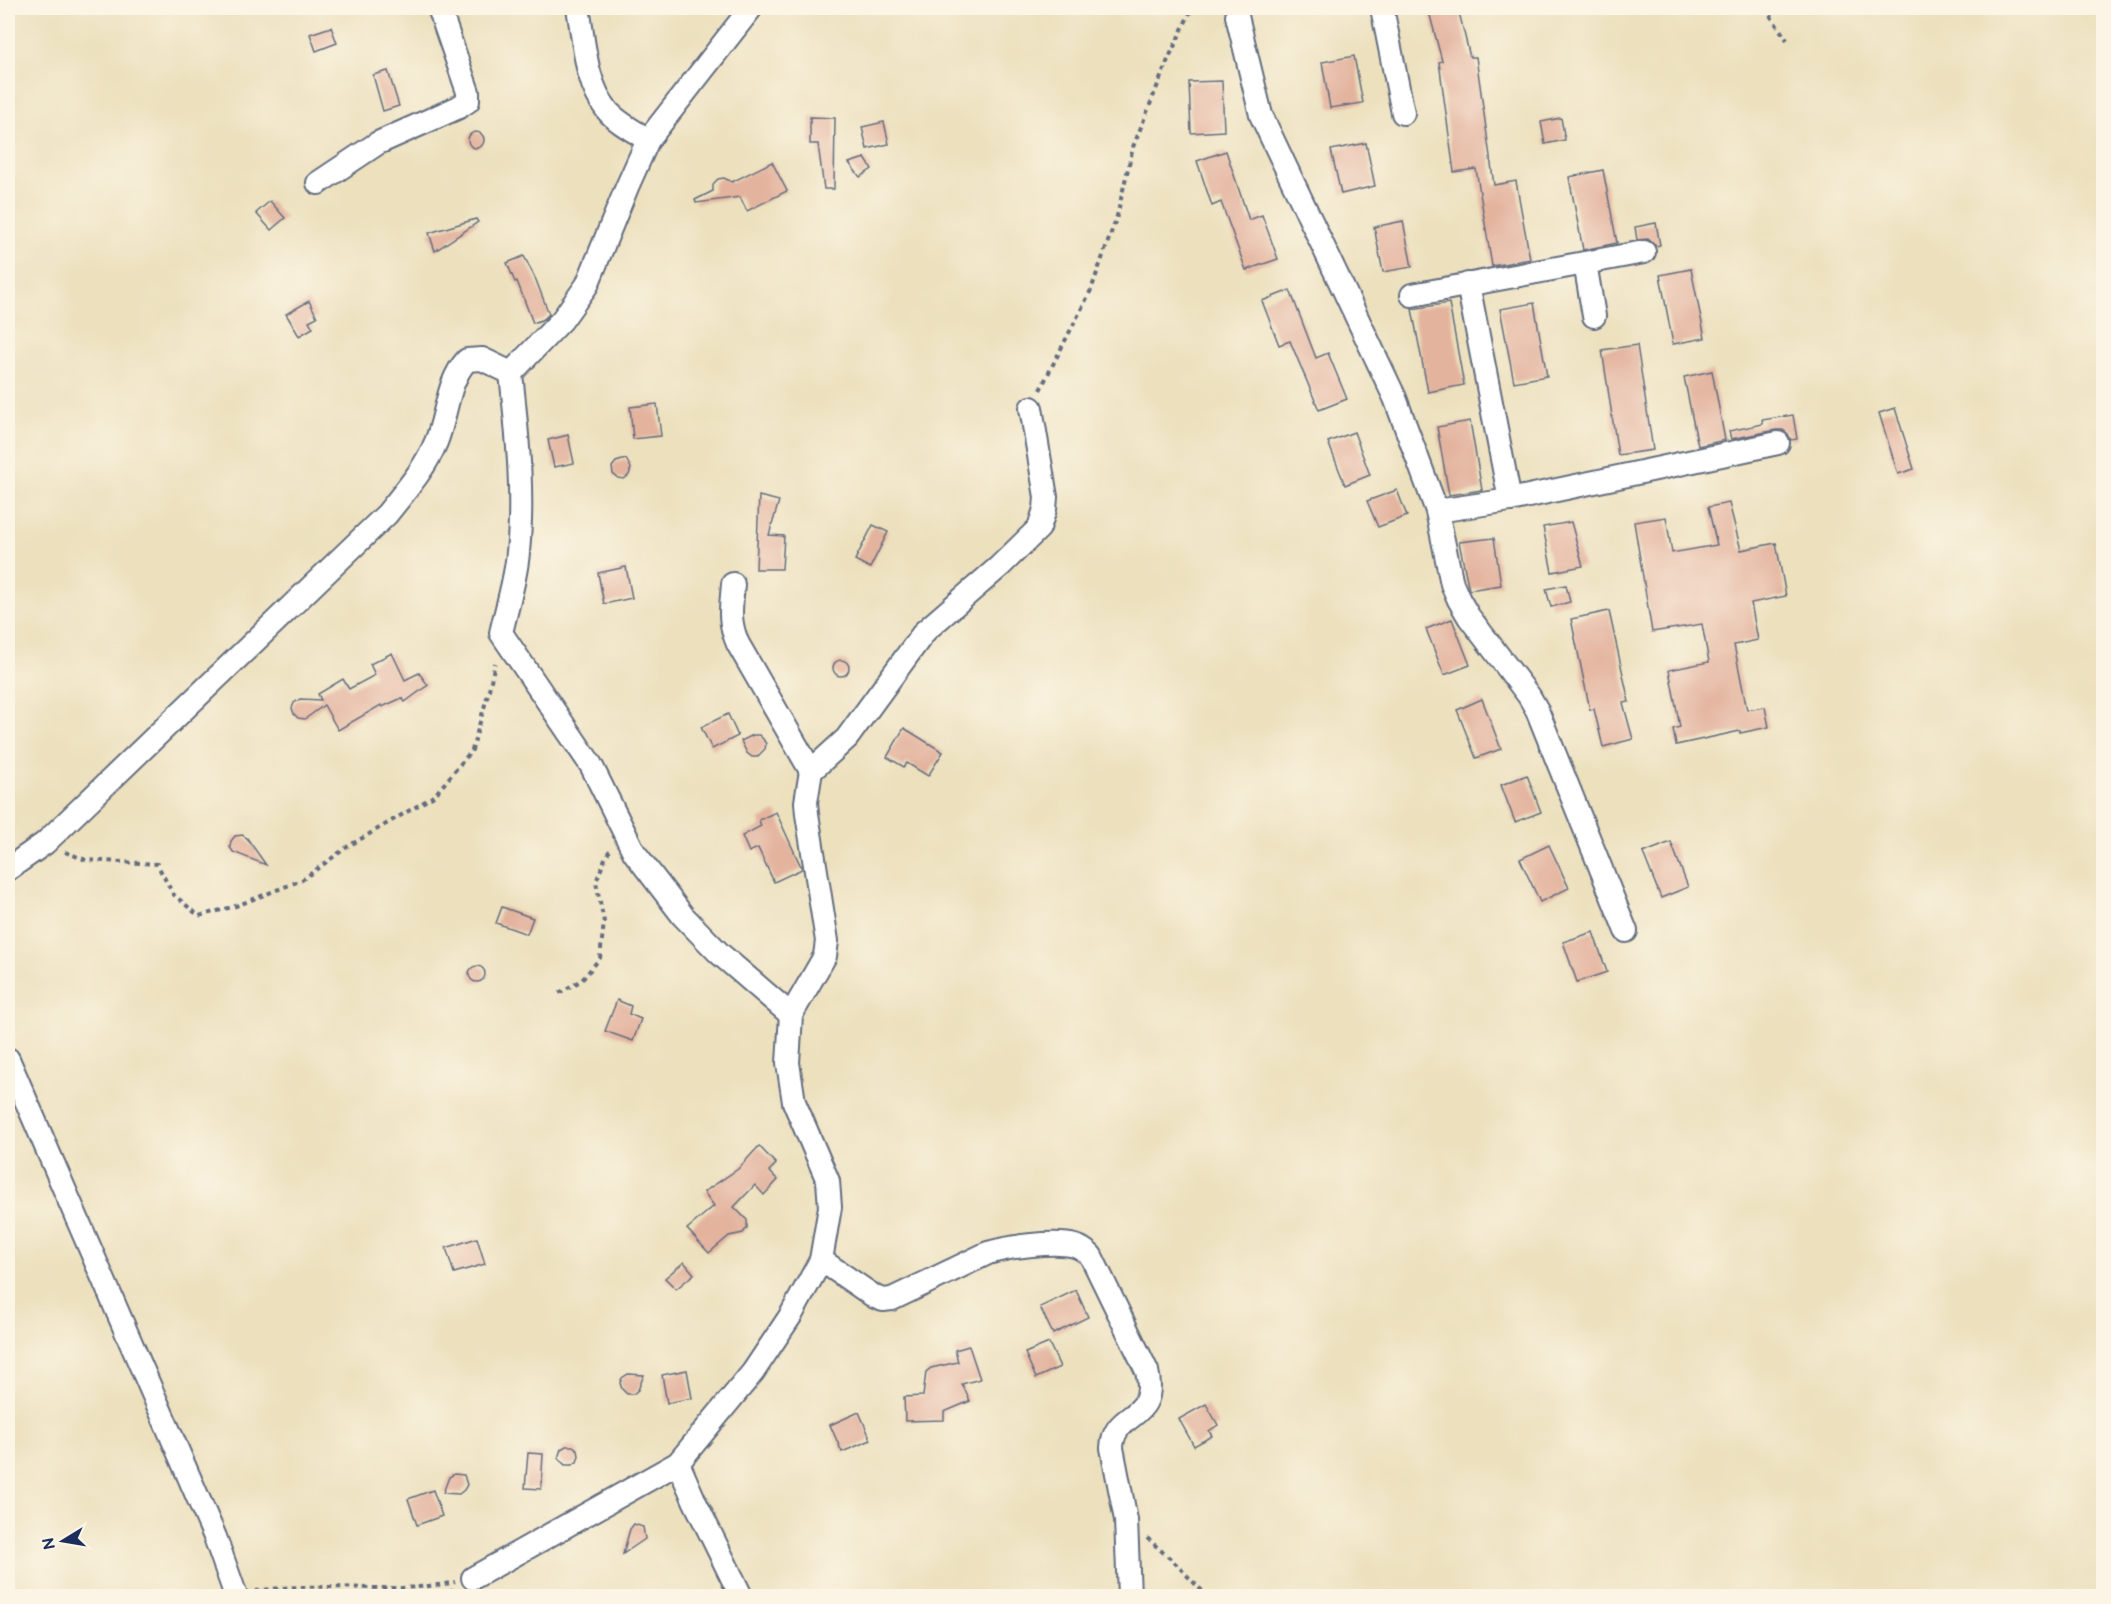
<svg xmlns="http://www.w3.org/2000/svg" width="2111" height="1604" font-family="'Balsamiq Sans',sans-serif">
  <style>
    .building { fill: #e3b39e }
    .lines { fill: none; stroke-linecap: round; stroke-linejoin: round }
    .minor-casing { stroke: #646d7f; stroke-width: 26 }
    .path { stroke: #646d7f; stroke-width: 4; stroke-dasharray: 4.5 4.5; stroke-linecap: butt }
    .minor { stroke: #fff; stroke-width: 22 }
  </style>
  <rect width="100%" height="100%" fill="#fcf5e5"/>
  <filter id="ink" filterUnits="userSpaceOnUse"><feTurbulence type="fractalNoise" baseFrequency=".0167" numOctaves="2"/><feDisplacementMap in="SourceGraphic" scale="12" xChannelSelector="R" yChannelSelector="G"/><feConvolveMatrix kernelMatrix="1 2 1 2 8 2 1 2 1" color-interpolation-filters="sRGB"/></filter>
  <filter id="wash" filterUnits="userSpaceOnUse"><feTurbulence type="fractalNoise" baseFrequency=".008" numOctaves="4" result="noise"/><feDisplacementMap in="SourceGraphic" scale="24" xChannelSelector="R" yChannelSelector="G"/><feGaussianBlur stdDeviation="1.35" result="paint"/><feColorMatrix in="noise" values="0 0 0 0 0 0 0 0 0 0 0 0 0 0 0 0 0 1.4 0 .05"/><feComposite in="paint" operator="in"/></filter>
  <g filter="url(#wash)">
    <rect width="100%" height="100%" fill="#ece0bd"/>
    <g id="blocks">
      <g class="building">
        <polygon points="1428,8 1458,8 1470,57 1476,57 1494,185 1516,181 1530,259 1492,266 1476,169 1454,172 1439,62 1442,61"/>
        <polygon points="331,27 337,43 316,51 310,34"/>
        <polygon points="1354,56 1363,103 1330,108 1322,62"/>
        <polygon points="388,71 399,106 383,111 373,75"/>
        <polygon points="1222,81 1224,131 1191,133 1189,82"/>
        <polygon points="810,117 835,118 834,189 824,189 818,144 810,144"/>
        <polygon points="1561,118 1565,140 1545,144 1541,122"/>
        <polygon points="884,122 889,144 867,149 862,127"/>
        <circle cx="476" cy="140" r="8"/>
        <polygon points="1366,143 1375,186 1341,194 1331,150"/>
        <polygon points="1226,151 1249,220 1262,215 1278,259 1246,270 1221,202 1212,206 1197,161"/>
        <polygon points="865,158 872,169 860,177 849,163"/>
        <polygon points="772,162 787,191 747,211 740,197 696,203 695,200 713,191 713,184 718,179 724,178 732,182"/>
        <polygon points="1603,170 1617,243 1583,250 1569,177"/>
        <polygon points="270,201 285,218 271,230 256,213"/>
        <polygon points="476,219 478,222 435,251 429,233"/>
        <polygon points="1403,221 1412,267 1383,272 1374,227"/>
        <polygon points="1656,223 1660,245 1656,246 1648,239 1637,240 1635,227"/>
        <polygon points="524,256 536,280 549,314 544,319 533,323 517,281 515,282 507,263"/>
        <polygon points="1691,269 1705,338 1673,344 1660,275"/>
        <polygon points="1290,290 1316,358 1328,353 1347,399 1319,410 1290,341 1279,345 1262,301"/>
        <polygon points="309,301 317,317 309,321 313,328 299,336 286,314"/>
        <polygon points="1449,303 1464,385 1428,392 1412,309"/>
        <polygon points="1534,303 1547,376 1514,382 1500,309"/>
        <polygon points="1637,345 1653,450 1618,455 1602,350"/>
        <polygon points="1712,371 1725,440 1698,446 1684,377"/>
        <polygon points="657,404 661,436 633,439 630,407"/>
        <polygon points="1895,408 1914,469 1898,474 1879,413"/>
        <polygon points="1793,415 1797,439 1791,440 1788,434 1783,430 1776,430 1731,439 1729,431 1763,424 1762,420"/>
        <polygon points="1470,421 1482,490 1449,495 1437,427"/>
        <polygon points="1354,432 1370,475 1345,485 1328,442"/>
        <polygon points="568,435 574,463 554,467 548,440"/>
        <polygon points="626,459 631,468 629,475 624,479 618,478 613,474 612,467 616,462"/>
        <polygon points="1397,490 1407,516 1378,527 1367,501"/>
        <polygon points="759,496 779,501 769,535 784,536 782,569 756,569"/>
        <polygon points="1729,503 1741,550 1776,543 1786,596 1751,603 1758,640 1734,645 1747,710 1765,707 1769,727 1740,733 1740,731 1676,745 1673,729 1680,727 1669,670 1709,662 1702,624 1652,632 1634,522 1666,517 1672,553 1717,545 1708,507"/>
        <polygon points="1571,522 1583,566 1552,572 1543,527"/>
        <polygon points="873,525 888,532 870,568 855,560"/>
        <polygon points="1494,538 1501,585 1469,590 1459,542"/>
        <polygon points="626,567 632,598 604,604 598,573"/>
        <polygon points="1566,585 1570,602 1551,607 1546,589"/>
        <polygon points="1609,611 1629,702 1623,703 1633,739 1603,747 1594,709 1590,710 1571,619"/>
        <polygon points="1452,619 1470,665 1444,675 1426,629"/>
        <polygon points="392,653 405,680 419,673 428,685 405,702 402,698 382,707 381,705 338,730 324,705 305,719 298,718 294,714 292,708 294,703 300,699 321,700 318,694 343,679 349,689 375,675 370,664"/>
        <circle cx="841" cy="668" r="8"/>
        <polygon points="1482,699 1501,749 1476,758 1457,710"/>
        <polygon points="728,714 738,736 712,749 701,727"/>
        <polygon points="904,728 943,752 928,776 907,763 904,767 887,757"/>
        <polygon points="753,735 759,735 763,739 766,744 765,749 757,757 752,757 747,753 741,741"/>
        <polygon points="1527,775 1541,812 1515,822 1501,785"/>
        <polygon points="776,812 802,869 774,882 758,848 749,852 742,836 761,826 759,820"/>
        <polygon points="242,835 247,838 266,865 233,852 230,847 231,841 235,836"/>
        <polygon points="1671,842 1688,887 1661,898 1643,853"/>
        <polygon points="1549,845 1569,888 1540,902 1520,859"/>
        <polygon points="502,907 533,918 527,934 496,923"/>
        <polygon points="1593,932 1607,972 1577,982 1563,942"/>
        <circle cx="477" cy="974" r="8"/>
        <polygon points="617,1000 631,1006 629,1014 641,1019 633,1041 605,1031"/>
        <polygon points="759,1146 776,1164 769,1171 778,1180 764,1195 755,1185 734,1207 747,1220 747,1228 743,1233 729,1236 709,1253 687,1229 714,1206 704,1192 738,1169"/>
        <polygon points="477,1238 485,1264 454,1273 446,1248"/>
        <polygon points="684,1262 694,1274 676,1289 665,1278"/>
        <polygon points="1076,1290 1088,1317 1053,1334 1040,1307"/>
        <polygon points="1049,1343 1060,1367 1036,1378 1025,1353"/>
        <polygon points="969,1346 980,1379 962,1384 970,1401 944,1412 944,1420 905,1421 904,1397 923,1396 926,1372 931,1368 958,1362 955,1350"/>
        <polygon points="687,1370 692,1398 667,1403 662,1375"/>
        <polygon points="628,1374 644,1375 638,1390 633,1394 627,1394 622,1389 620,1383 622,1378"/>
        <polygon points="1206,1404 1218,1425 1209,1431 1212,1436 1194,1446 1179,1419"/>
        <polygon points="859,1412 871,1440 842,1452 830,1425"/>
        <polygon points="566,1446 573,1446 578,1450 579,1456 577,1462 572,1465 565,1465 558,1458 561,1449"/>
        <polygon points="528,1453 543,1454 541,1489 525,1488"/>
        <polygon points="454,1474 464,1475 467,1485 464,1490 459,1494 443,1493 449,1477"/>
        <polygon points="433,1490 442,1516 417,1525 408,1499"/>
        <polygon points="634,1524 643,1527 645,1539 623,1554 630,1529"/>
      </g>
    </g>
  </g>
  <g filter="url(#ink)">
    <use href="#blocks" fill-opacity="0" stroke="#646d7f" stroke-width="1.5"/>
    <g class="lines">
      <g class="minor-casing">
        <g id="minor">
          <path d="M578 8C584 40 585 83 607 110 616 122 636 132 648 140"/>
          <path d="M751 8 648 140 627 187 587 285 562 320 511 373C517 432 524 492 518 552 516 579 507 606 501 633L591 765 634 852 683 916 719 953 791 1015"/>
          <polyline points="1238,8 1237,16 1261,115 1395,398 1437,511 1452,584 1459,600 1469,617 1529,696 1537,710 1626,931"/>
          <polyline points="1382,8 1403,113"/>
          <polyline points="318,183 378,143 459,107 468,101 468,92 439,8"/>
          <polyline points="1585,263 1594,316"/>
          <polyline points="1468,284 1510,500"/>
          <polyline points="1412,295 1644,252"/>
          <polyline points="1437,511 1510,500 1778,443"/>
          <path d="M733 584C731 608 728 621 738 644L811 771"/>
          <path d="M8 869 45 843 387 514C405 491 425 469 436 442 447 416 447 381 467 360L482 359 511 373"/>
          <polyline points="8,1059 215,1537 236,1596"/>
          <path d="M821 1260 875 1297 883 1300 892 1299 988 1253C1008 1247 1055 1240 1075 1246 1082 1248 1086 1251 1091 1256L1147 1371C1159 1423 1113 1409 1112 1448L1126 1520 1129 1596"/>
          <polyline points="473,1578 678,1463"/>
          <polyline points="741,1596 695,1502 678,1463 753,1372 791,1315 821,1260 830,1207 828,1181 794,1102 788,1063 791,1015 825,956 827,941 807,814 806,802 811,771 847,738 925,631 1000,566 1039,528 1045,509 1046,497 1031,408"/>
        </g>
      </g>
      <g class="path">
        <polyline points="1765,8 1787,40"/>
        <polyline points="1040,390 1091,290 1117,216 1133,147 1167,62 1192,8"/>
        <polyline points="65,852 86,860 157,864 173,894 199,916 236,906 302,880 347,847 434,796 472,750 488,694 495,663"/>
        <polyline points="559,993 582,980 600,958 604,922 596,882 606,856 611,849"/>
        <polyline points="1147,1538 1173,1561 1207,1596"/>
        <path d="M256 1591C322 1580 389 1596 455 1582"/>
        <polyline points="58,1596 157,1596"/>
        <polyline points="442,1596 457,1588"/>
      </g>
      <use href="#minor" class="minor"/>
    </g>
  </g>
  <rect width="2111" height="1604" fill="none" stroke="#fcf5e5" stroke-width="30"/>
  <g transform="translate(63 1541) rotate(259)" stroke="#fcf5e5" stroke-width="4.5" paint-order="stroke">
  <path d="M0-4.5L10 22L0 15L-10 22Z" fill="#1b2f5e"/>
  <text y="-9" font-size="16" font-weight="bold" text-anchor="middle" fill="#1b2f5e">N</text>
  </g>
</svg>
